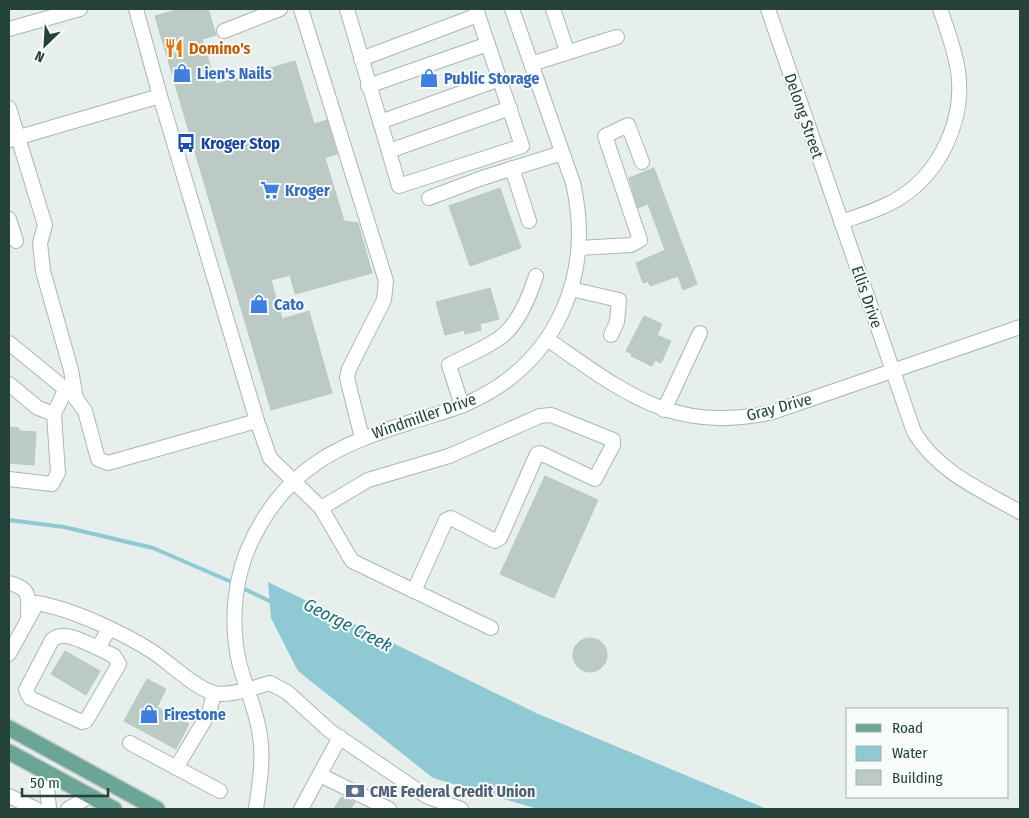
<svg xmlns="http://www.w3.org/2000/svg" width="1029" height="818" font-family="'Fira Sans Condensed',sans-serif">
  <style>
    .water { fill: #8ec9d4 }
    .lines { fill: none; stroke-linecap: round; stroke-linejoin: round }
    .stream { stroke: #8ec9d4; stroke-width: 4 }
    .building { fill: #bbcac4; stroke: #b8c9c2 }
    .minor-casing { stroke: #a8b8b2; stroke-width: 16 }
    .major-casing { stroke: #c2cac8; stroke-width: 18 }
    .minor { stroke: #fff; stroke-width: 14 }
    .major { stroke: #6aa596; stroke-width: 15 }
    .labels { text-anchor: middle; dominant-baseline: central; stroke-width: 4; stroke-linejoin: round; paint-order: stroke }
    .food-label { font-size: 16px; font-weight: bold; fill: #c56008; stroke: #f7fbf9; text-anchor: start }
    .shop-label { font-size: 16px; font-weight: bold; fill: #366cbe; stroke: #f7fbf9; text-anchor: start }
    .street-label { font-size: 16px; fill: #24423a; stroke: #f7fbf9 }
    .transit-label { font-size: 16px; font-weight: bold; fill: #164399; stroke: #f7fbf9; text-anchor: start }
    .service-label { font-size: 16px; font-weight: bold; fill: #4e5e75; stroke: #f7fbf9; text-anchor: start }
    .water-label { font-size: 18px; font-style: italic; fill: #1c6f80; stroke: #f7fbf9 }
  </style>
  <rect width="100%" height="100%" fill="#e6efeb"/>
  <polygon class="water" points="268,582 536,713 767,809 538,809 433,778 298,671 271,618"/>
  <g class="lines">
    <g class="stream">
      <polyline points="9,520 64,527 153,548 234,583"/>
      <polyline points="240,587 274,603"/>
    </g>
  </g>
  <g class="building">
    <polygon points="180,9 208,9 216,35 202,39 216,84 295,61 314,124 327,120 337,154 325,158 344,221 358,223 372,273 295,294 290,275 271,280 282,319 309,311 332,393 271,410 155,16"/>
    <polygon points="654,168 697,284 683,290 678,276 650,286 648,281 643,283 636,263 665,250 648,204 638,208 629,178"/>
    <polygon points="500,188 521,248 470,266 449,206"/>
    <polygon points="490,288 499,319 480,324 481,330 465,334 464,330 445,335 436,302"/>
    <polygon points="644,316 662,324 657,335 671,341 661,363 655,360 652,366 631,356 632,354 626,351"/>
    <polygon points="9,427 19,428 19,431 36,432 34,465 9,463"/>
    <polygon points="545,476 598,500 554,598 500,574"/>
    <circle cx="590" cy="655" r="17"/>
    <polygon points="65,651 100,671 86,695 51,674"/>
    <polygon points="147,679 166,689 157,707 189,724 176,749 124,721"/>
    <polygon points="341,797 355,802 351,809 334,809"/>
  </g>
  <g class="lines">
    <g class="minor-casing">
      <g id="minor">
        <polyline points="136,9 160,96"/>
        <polyline points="301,9 386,281 384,300 349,369 347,378 362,438"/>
        <polyline points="347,9 399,186 522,146 476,9"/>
        <polyline points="553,9 567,51"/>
        <path d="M768 9 914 432C938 472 981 490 1020 512"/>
        <polyline points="9,29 80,9"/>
        <polyline points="224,31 280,9"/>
        <polyline points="361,59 478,15"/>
        <polyline points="531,64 617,37"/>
        <polyline points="368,86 488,44"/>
        <polyline points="9,108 45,225 40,243 43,271 71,370 76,399"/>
        <polyline points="380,122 500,79"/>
        <polyline points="9,140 160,96 257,421 270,458 321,508 352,561 491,628"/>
        <polyline points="389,151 510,108"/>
        <polyline points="512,168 529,221"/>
        <polyline points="429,198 482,178 562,153"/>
        <polyline points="9,219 16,241"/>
        <path d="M841 222C861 215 882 209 901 197 941 171 965 119 958 71 955 50 947 29 940 9"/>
        <polyline points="579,248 631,245 640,240 605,136 628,125 642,162"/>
        <polyline points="571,289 619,300 617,322 611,335"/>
        <path d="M547 339C624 392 673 435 773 412L1020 327"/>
        <polyline points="9,343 74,396 85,411 98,459 108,463 257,421"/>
        <polyline points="9,384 38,408 54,414"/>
        <path d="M462 406 449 365C465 356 484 349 498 339 518 326 529 298 536 276"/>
        <polyline points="664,410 700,333"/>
        <polyline points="9,479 52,484 58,473 54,414 66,388"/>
        <polyline points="321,508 368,480 449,456 540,416 551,415 613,440 613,445 595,479 540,453 537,454 500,538 495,541 451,518 446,520 414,591"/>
        <path d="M9 583C30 588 29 596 28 616"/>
        <path d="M98 648 114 656 119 664 86 721 82 722 30 698 26 690 52 640C64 629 85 643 98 648L109 629"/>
        <path d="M9 654 37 603C72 609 124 633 153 652 170 663 195 688 214 693 228 697 256 687 270 683L287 692 330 731 426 796 461 809"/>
        <polyline points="130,743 220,791"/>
        <polyline points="176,768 209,713 214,693"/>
        <polyline points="46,773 49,809"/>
        <polyline points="320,775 389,809"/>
        <polyline points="9,796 36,809"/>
        <polyline points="68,809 90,796"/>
        <path d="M256 809C259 786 264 760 260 736 257 711 245 687 239 662 230 621 234 574 254 536 289 467 338 445 408 423 429 416 451 411 470 402 557 362 594 275 573 183L512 9"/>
        <polyline points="301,809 340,737"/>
      </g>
    </g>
    <g class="major-casing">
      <g id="major">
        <polyline points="9,728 157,809"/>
        <polyline points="9,752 114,809"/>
      </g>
    </g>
    <use href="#minor" class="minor"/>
    <use href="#major" class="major"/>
  </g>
  <defs>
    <g id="restaurant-bare" transform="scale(1.5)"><path d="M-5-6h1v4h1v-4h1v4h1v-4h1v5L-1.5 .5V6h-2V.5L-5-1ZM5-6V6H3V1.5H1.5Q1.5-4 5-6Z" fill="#e8710a" stroke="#f7fbf9" stroke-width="2.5" paint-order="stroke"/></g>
    <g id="shop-bare" transform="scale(1.5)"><path d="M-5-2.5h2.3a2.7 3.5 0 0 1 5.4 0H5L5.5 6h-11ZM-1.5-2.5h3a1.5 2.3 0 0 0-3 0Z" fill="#3f7fe0" stroke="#f7fbf9" stroke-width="2.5" paint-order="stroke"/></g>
    <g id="bus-bare" transform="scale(1.5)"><path d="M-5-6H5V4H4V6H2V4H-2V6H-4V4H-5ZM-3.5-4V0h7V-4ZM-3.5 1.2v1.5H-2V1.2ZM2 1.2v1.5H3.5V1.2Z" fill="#1a4fb4" stroke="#f7fbf9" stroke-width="2.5" paint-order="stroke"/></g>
    <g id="supermarket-bare" transform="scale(1.5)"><path d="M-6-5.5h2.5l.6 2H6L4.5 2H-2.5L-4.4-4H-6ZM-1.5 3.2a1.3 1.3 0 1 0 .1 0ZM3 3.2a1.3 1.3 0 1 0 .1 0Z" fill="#3f7fe0" stroke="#f7fbf9" stroke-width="2.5" paint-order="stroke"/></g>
    <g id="bank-bare" transform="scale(1.5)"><path d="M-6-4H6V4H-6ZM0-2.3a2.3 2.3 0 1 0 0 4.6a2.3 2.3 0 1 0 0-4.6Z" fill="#5c6f8a" stroke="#f7fbf9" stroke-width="2.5" paint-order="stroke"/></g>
  </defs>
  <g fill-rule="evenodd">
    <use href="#restaurant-bare" x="174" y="48"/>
    <use href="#shop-bare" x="182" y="73"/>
    <use href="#shop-bare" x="429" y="78"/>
    <use href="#bus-bare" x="186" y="143"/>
    <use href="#supermarket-bare" x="270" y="190"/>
    <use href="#shop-bare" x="259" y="304"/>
    <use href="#shop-bare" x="149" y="714"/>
    <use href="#bank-bare" x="355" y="791"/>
  </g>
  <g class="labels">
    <g class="food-label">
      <text x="189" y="48">Domino's</text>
    </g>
    <g class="shop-label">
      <text x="197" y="73">Lien's Nails</text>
      <text x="444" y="78">Public Storage</text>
      <text x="285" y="190">Kroger</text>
      <text x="274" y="304">Cato</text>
      <text x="164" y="714">Firestone</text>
    </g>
    <g class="street-label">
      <text transform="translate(804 116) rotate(71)">Delong Street</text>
      <text transform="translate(867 297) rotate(71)">Ellis Drive</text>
      <text transform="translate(779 407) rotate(-15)">Gray Drive</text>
      <text transform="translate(424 416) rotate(-19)">Windmiller Drive</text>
    </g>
    <g class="transit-label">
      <text x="201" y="143">Kroger Stop</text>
    </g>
    <g class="service-label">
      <text x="370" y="791">CME Federal Credit Union</text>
    </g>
    <g class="water-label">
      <text transform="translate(348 625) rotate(27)">George Creek</text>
    </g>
  </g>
  <rect width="1029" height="818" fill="none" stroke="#24423a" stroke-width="20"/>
  <rect x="846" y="708" width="162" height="90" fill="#f7fbf9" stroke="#a3b1ad"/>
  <rect x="856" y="724" width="25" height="8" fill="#6aa596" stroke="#a3b1ad"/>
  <text x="892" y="733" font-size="15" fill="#24423a">Road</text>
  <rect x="856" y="746" width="25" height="15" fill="#8ec9d4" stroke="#a3b1ad"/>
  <text x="892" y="758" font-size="15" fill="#24423a">Water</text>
  <rect x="856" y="770" width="25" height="15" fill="#bbcac4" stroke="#a3b1ad"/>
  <text x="892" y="783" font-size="15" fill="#24423a">Building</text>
  <g transform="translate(45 45) rotate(205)" stroke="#f7fbf9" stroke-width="4" paint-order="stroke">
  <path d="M0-4L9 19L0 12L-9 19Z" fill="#24423a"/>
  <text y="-8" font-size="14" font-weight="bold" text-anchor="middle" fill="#24423a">N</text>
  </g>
  <path d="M22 788v8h86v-8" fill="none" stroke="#24423a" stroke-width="2.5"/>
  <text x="30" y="788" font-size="15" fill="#24423a" stroke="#f7fbf9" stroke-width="4" paint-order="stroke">50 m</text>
</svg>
